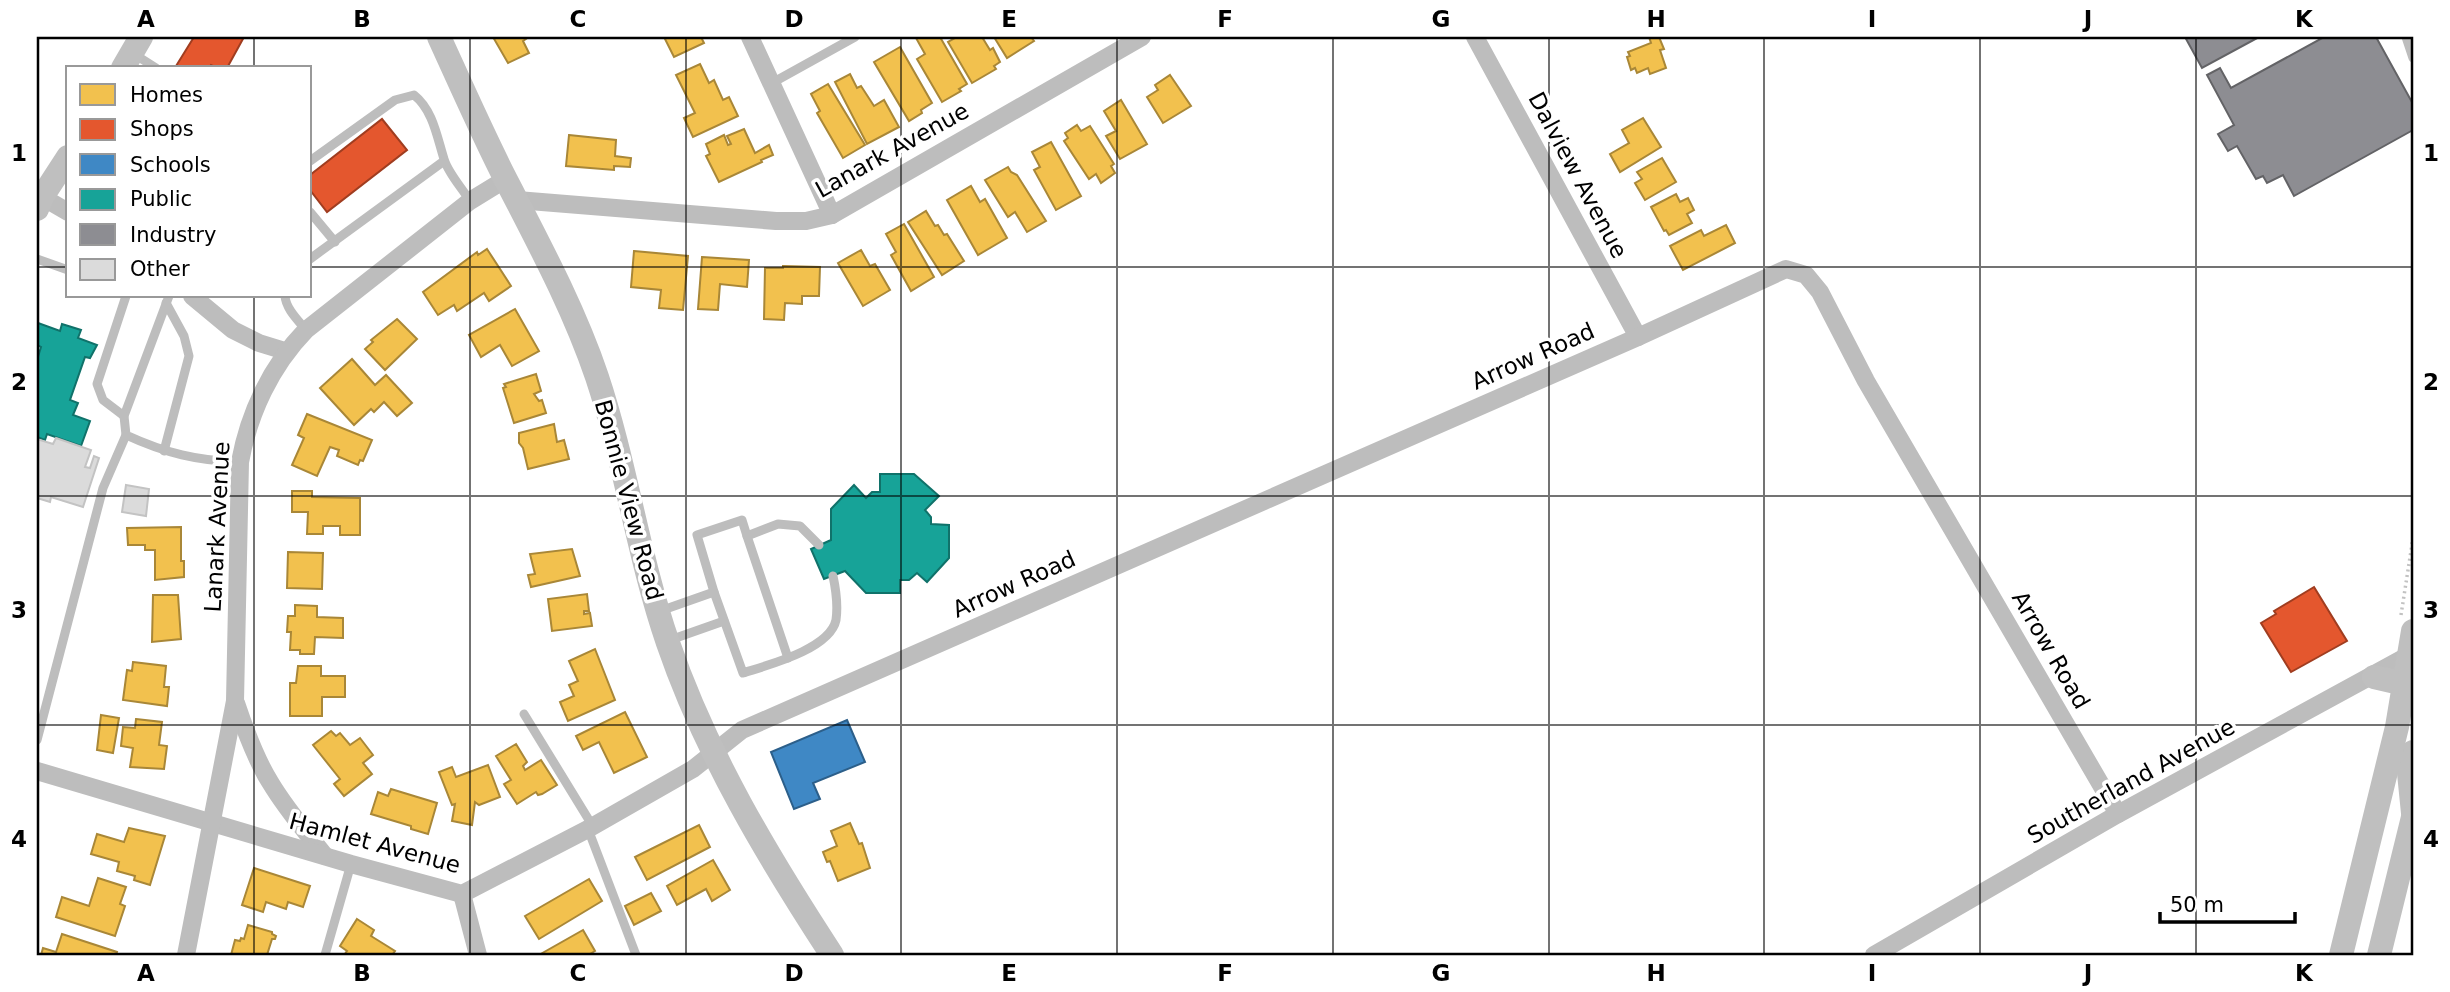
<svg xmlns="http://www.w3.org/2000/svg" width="2450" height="992" font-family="'DejaVu Sans',sans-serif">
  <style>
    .homes { fill: #f2c14e; stroke: #a98737; stroke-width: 2 }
    .shops { fill: #e4572e; stroke: #a03d20; stroke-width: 2 }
    .schools { fill: #3f88c5; stroke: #2c5f8a; stroke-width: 2 }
    .public { fill: #17a398; stroke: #10726a; stroke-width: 2 }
    .industry { fill: #8d8d92; stroke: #636366; stroke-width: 2 }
    .building { fill: #dbdbdb; stroke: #c3c3c3; stroke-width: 2 }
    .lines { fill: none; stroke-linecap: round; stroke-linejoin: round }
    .path { stroke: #c2c2c2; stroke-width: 3.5; stroke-dasharray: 2 3.5; stroke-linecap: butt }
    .lane { stroke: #bdbdbd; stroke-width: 9 }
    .street { stroke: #bdbdbd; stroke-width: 18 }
    .secondary { stroke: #bfbfbf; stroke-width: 24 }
    .grid { fill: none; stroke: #000; stroke-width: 2; stroke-opacity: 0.55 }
    .labels { text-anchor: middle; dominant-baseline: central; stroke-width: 7; stroke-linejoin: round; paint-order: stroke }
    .street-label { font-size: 23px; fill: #000; stroke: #fff }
    .neatline { fill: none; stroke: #000; stroke-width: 2.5 }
    .grid-label { font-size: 23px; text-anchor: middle; font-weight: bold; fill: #000 }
  </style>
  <rect width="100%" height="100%" fill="#fff"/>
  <g class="homes">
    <polygon points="493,37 525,37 526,39 523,41 529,53 508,63"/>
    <polygon points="664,37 701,37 704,43 674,57"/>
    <polygon points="918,37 940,37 967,84 959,89 961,91 942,102 917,59 925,54 916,38"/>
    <polygon points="957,37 982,37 990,50 993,48 1000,62 994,66 996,69 972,83 948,42"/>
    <polygon points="994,37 1031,37 1034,41 1007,58"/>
    <polygon points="1649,37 1659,37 1664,49 1660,50 1666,68 1650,74 1648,68 1637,73 1635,68 1631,70 1627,57 1630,56 1628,52 1651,43"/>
    <polygon points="900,47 932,103 921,110 922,113 909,121 874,62"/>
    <polygon points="700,64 709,83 714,80 723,100 729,97 738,116 693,137 684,118 695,113 676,75"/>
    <polygon points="850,74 857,88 861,86 874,106 884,100 899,127 867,144 835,82"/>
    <polygon points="1170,75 1191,106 1163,123 1147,97 1158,90 1155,85"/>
    <polygon points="828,84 865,145 843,158 817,113 820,111 811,94"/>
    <polygon points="1121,100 1147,144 1120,159 1106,136 1116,131 1104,111"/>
    <polygon points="1643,118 1661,147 1620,172 1610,154 1629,143 1622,130"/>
    <polygon points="1077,125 1081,131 1090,126 1114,164 1111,166 1115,173 1101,183 1096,174 1089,179 1064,141 1068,138 1065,133"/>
    <polygon points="744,129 755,153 769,145 773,155 761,160 762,162 719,182 706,156 710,154 706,144 724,135 728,145 731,144 727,136"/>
    <polygon points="569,135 616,140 615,156 631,158 630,167 614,166 614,170 566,166"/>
    <polygon points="1051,142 1081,196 1056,210 1034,170 1040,167 1032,152"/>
    <polygon points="1662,158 1676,182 1645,200 1635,183 1642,179 1637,172"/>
    <polygon points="1008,167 1011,172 1017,175 1046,221 1027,232 1015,212 1008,217 985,180"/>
    <polygon points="971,186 980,202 985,199 1007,238 978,255 947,200"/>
    <polygon points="1676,194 1680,202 1688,198 1694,210 1687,214 1692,223 1669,235 1666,230 1664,231 1651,207"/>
    <polygon points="926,211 935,226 938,225 944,235 947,234 964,261 942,275 908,222"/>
    <polygon points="904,224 934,277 911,291 891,255 896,252 886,234"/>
    <polygon points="1726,225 1735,243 1683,270 1670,246 1701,230 1704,236"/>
    <polygon points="487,249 511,286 489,301 484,293 457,311 454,305 438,315 423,292 477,252 478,255"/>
    <polygon points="861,250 870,266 875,264 890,290 863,306 838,263"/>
    <polygon points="634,251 688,256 683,310 659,308 661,290 631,287"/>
    <polygon points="702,257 749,260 747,287 720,284 718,310 698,309"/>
    <polygon points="783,266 820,267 819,296 802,296 802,304 785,303 784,320 764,319 765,268 783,268"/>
    <polygon points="515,309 539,351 512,366 500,345 481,357 469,335"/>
    <polygon points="397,319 417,339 385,370 365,349 373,342 371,340"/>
    <polygon points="352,359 375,385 386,375 412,403 397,416 384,402 374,412 371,409 354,425 320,388"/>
    <polygon points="536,374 541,391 534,394 539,401 542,400 546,413 514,423 503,388 506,387 504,384"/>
    <polygon points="307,414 372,440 363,461 360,460 358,465 337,456 339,450 330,447 317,476 292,465 304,438 298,435"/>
    <polygon points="554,424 557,442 564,440 569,459 528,469 523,448 519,443 519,433"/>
    <polygon points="292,491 312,491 312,497 360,498 360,535 340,535 340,526 323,526 323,534 307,534 308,512 292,512"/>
    <polygon points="181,527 181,561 184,561 184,577 155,580 155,550 145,550 145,545 128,545 127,528"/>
    <polygon points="572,549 580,576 531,587 528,575 535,574 530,554"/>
    <polygon points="288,552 323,553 322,589 287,588"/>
    <polygon points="587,594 589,611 584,611 584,614 590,613 592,626 552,631 548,599"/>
    <polygon points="153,595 178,595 181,639 152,642"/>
    <polygon points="295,605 317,606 317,617 343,618 343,638 315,637 314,654 300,654 300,650 290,650 291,632 287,632 288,616 295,616"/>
    <polygon points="595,649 615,700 568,721 560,702 574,696 569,685 578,681 569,661"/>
    <polygon points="133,662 166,666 164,687 169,687 167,706 123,700 127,670 132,671"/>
    <polygon points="298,666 321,666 321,676 345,676 345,697 322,697 322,716 290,716 290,683 296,683"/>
    <polygon points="625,712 647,757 614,773 599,742 583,750 576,736"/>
    <polygon points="101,715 119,718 113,753 97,750"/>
    <polygon points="136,719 162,722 159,745 167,746 164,769 130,767 133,748 121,746 123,727 135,728"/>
    <polygon points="331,731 336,736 340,733 350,745 360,738 373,755 363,763 372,774 344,796 334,784 340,779 313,745"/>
    <polygon points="516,744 527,762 523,766 525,770 541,760 557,785 542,794 538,795 536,792 517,804 504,784 511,780 496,756"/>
    <polygon points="488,765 500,797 479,805 475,802 472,825 452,821 455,804 452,805 439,772 452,767 456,777"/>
    <polygon points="391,789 437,803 428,834 411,829 411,826 371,814 378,792 388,796"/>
    <polygon points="850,823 859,844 862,843 870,868 838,881 830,861 827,862 823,852 837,846 831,831"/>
    <polygon points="699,825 710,847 647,880 635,857"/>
    <polygon points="129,828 165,836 150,885 134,880 135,876 117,871 119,862 91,854 97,834 124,842"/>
    <polygon points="713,860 730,890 712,901 706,889 677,905 667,886"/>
    <polygon points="254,868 310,886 303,907 288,902 286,909 266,902 263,912 242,905"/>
    <polygon points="98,878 126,887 120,904 125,906 115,936 56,917 62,897 89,906"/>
    <polygon points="589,879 602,901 539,939 525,916"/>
    <polygon points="651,893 661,911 634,925 625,906"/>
    <polygon points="357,919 374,930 371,936 395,951 392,955 344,955 347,951 340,946"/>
    <polygon points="248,925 272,932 272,934 276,936 275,939 272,939 267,955 231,955 235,940 240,941 241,938 244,939"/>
    <polygon points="583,930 595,951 588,955 539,955"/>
    <polygon points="62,934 117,952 116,955 41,955 43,948 56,952"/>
  </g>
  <g class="shops">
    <polygon points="194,37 244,37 227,68 217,68 211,65 209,68 180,68 176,66"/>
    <polygon points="382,119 407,150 327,212 310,190 310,175"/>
    <polygon points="2314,587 2347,641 2291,672 2261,623 2276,614 2274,611"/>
  </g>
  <polygon class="schools" points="847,720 865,762 813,783 820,799 794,809 771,752"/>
  <g class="public">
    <polygon points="38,323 60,331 62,324 81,330 78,338 97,345 90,358 85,357 70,400 78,403 73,415 90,421 81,446 47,434 45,440 37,437 37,360 41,347 37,345"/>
    <polygon points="880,474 914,474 939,496 925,510 931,517 931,524 949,525 949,558 927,582 917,573 909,580 900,580 900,593 866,593 845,571 824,579 811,549 831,540 831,509 854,485 866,498 872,492 880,492"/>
  </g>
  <g class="industry">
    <polygon points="2185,37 2259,37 2202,68"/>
    <polygon points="2324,37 2376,37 2413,104 2413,130 2294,196 2283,175 2267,183 2263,176 2256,179 2237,146 2228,151 2218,134 2234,125 2207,75 2220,68 2231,88"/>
  </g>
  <g class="building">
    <polygon points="56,438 91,450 85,467 90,468 94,456 99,458 83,507 51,497 50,502 37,498 37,439 53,444"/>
    <polygon points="126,485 149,489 146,516 122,512"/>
  </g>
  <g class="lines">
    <polyline class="path" points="2401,615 2413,538"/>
    <g class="lane">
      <polyline points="2406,37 2413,58"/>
      <polyline points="134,54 156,68"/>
      <polyline points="772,83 855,37"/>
      <path d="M310 161 395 100 414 95C433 110 437 137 444 159 448 173 462 188 470 201"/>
      <polyline points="310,212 335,242"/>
      <polyline points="37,259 68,270"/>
      <polyline points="310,259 444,161"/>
      <path d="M169 296 124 416 126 435C165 453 198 461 240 462"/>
      <path d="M285 296C286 309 298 320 306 330"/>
      <polyline points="124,416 103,400 97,384 126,296"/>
      <polyline points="164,451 189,356 184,336 166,303"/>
      <polyline points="747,536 788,658"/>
      <path d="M714 592 743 673C768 665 830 649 836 620 838 606 836 590 833 576"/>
      <polyline points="660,611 714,592 697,535 742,520 747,536 778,524 800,526 819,545"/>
      <polyline points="670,640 724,621"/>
      <polyline points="524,714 592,825"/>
      <polyline points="37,740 103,488 126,435"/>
      <polyline points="588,829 636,955"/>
      <polyline points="325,955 351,864"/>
    </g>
    <g class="street">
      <polyline points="750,37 832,215"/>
      <polyline points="1475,37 1638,337"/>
      <polyline points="37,194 68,212"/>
      <polyline points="517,200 776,221 806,221 832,215 1142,37"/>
      <polyline points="192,296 233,330 259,343 285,351"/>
      <path d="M236 703C245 730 255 758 270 782 286 809 306 832 325 856"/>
      <polyline points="37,771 351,864 462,894 588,829 693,769 742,730 1638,337 1786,269 1806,275 1820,292 1866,381 2118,814"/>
      <polyline points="462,894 478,955"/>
      <path d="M186 955 235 701 240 462C249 413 271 366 306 330L470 201 506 179"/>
      <polyline points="1874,955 2118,814 2413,653"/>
    </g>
    <g class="secondary">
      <path d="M439 37C461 85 482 133 506 180 539 244 574 309 597 377 626 464 638 556 668 643 706 754 768 857 832 955"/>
      <polyline points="123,68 141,37"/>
      <polyline points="37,209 42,197 68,157"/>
      <polyline points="2374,677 2413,686"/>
      <polyline points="2413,752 2409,773 2413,813"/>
      <polyline points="2341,955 2397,727 2413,631"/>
      <polyline points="2379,955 2413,817"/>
    </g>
  </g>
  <path class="grid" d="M254 37V68M470 37V955M686 37V955M901 37V955M1117 37V955M1333 37V955M1549 37V955M1764 37V955M1980 37V955M2196 37V955M37 267H68M310 267H2413M254 296V955M37 496H2413M37 725H2413"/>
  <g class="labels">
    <g class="street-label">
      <text transform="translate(892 150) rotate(-29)">Lanark Avenue</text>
      <text transform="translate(1578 175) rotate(62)">Dalview Avenue</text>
      <text transform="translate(1533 356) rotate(-24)">Arrow Road</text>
      <text transform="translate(629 500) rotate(75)">Bonnie View Road</text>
      <text transform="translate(217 527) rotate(-87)">Lanark Avenue</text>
      <text transform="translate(1014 584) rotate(-24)">Arrow Road</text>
      <text transform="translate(2051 650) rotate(60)">Arrow Road</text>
      <text transform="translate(2131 781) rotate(-29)">Southerland Avenue</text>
      <text transform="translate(375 843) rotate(15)">Hamlet Avenue</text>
    </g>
  </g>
  <rect width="2450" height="992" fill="none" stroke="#ffffff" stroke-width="77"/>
  <rect x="66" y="66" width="245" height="231" fill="#ffffff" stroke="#999999" stroke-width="2"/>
  <rect x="80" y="84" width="35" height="21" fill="#f2c14e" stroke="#999999" stroke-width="2"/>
  <text x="130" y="102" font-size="21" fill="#000000">Homes</text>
  <rect x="80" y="119" width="35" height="21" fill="#e4572e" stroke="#999999" stroke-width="2"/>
  <text x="130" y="136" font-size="21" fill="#000000">Shops</text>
  <rect x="80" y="154" width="35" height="21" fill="#3f88c5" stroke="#999999" stroke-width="2"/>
  <text x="130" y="172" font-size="21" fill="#000000">Schools</text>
  <rect x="80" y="189" width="35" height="21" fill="#17a398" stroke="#999999" stroke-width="2"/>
  <text x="130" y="206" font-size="21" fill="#000000">Public</text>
  <rect x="80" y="224" width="35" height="21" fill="#8d8d92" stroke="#999999" stroke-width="2"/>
  <text x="130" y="242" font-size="21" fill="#000000">Industry</text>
  <rect x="80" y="259" width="35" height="21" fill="#dbdbdb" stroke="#999999" stroke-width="2"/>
  <text x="130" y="276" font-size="21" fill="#000000">Other</text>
  <path d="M2160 912v10h135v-10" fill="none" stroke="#000000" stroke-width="3.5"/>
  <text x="2170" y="912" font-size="21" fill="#000000" stroke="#ffffff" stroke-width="5" paint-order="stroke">50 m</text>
  <rect x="38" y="38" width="2374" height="916" class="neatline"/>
  <g class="grid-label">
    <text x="146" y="27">A</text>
    <text x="362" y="27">B</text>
    <text x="578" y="27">C</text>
    <text x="794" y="27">D</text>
    <text x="1009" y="27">E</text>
    <text x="1225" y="27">F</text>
    <text x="1441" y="27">G</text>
    <text x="1656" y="27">H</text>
    <text x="1872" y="27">I</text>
    <text x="2088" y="27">J</text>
    <text x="2304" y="27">K</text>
    <text x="19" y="161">1</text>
    <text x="2431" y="161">1</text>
    <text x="19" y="390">2</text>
    <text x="2431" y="390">2</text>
    <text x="19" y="618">3</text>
    <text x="2431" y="618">3</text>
    <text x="19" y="847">4</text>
    <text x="2431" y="847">4</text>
    <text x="146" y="981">A</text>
    <text x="362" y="981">B</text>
    <text x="578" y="981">C</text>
    <text x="794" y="981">D</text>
    <text x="1009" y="981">E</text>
    <text x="1225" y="981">F</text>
    <text x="1441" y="981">G</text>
    <text x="1656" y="981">H</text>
    <text x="1872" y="981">I</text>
    <text x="2088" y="981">J</text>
    <text x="2304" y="981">K</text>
  </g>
</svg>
